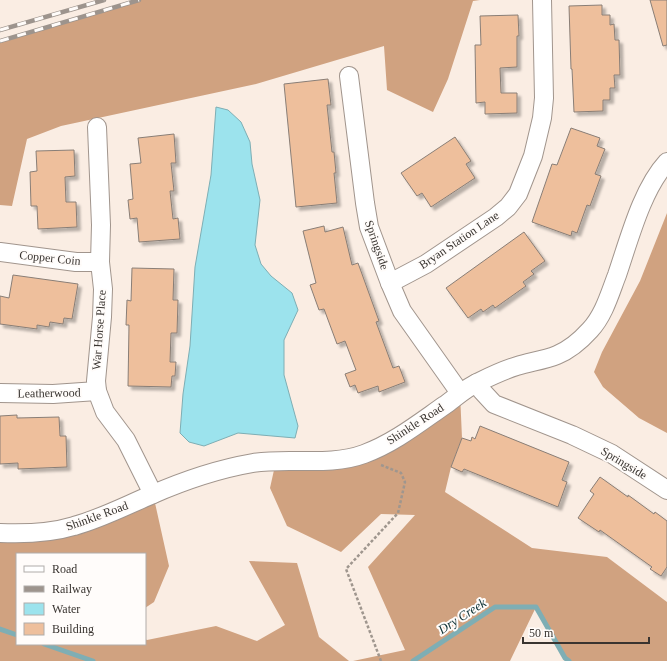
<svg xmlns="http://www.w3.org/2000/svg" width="667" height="661" font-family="'Times New Roman',serif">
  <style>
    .forest { fill: #d0a280 }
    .water { fill: #9ce3ed; stroke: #7eaeb4 }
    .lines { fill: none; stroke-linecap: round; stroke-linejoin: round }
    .stream { stroke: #7eaeb4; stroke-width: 5 }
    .building { fill: #eebf9c; stroke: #897e76; filter: url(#shadow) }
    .minor-casing { stroke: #a1958d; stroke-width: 20 }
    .path { stroke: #9f968e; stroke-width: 2.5; stroke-dasharray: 3 2; stroke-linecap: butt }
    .minor { stroke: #fff; stroke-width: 18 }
    .rail-casing { stroke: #9d948d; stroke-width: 4.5 }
    .rail { stroke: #fffcfa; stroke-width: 3; stroke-dasharray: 9; stroke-linecap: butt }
    .labels { text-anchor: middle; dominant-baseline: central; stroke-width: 4; stroke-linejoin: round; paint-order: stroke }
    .street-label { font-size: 12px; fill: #393430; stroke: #fffcfa }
    .water-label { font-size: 13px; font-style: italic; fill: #0b2f33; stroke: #fffcfa }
  </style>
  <defs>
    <filter id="shadow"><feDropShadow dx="3.5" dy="3.5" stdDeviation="1" flood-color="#0004"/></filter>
  </defs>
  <rect width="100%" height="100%" fill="#faede3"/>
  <g class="forest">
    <polygon points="139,0 480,0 473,1 448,79 433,112 387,90 384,46 256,84 61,126 27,139 12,206 0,205 0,43 19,35"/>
    <polygon points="667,213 667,433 639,418 603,387 594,372 602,352 640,281"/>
    <polygon points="460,393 462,438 451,467 445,492 532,548 607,557 667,602 667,661 569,661 565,658 536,607 510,661 353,661 405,650 368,567 415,515 381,514 341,552 287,526 270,488 276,461 351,458"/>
    <polygon points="153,494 169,566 154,602 145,608 145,554 17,554 17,644 145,644 145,639 147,640 216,626 257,641 285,625 249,561 297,563 319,637 349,661 0,661 0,533 57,530"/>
  </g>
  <polygon class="water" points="216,107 228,110 241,122 250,142 252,164 260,200 255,245 261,264 271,276 292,293 298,310 284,340 284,375 298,426 295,438 238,433 204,446 189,442 180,433 183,394 190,346 195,267 211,175"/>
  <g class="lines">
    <g class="stream">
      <polyline points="0,629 17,635"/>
      <polyline points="44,644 93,661"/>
      <polyline points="413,661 495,607 536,607 565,658 569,661"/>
    </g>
  </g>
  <g class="building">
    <polygon points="650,0 667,0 667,45 663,46"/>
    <polygon points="602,5 602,15 610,15 610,25 614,24 615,40 619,40 620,75 614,75 615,88 610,88 610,100 603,100 603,111 574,112 572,69 571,69 569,6"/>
    <polygon points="518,15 519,36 517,36 517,67 500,68 501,93 517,93 517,113 485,114 485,102 476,103 475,45 481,45 480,16"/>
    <polygon points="328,79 331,105 327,105 332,152 334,152 336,173 334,173 337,203 296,207 284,84"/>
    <polygon points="571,128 600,138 597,146 605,149 595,174 601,176 590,206 587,205 577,233 572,231 571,236 532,222 552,164 557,165"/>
    <polygon points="174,134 176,163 171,163 174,191 170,191 173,219 178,218 180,239 139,242 137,218 130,219 128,200 133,199 130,164 141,163 138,138"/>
    <polygon points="455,137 471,161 466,164 475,178 431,207 422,193 417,196 401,173"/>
    <polygon points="74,150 75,176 65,177 66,202 76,202 77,227 38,229 37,206 31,206 30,172 37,171 36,151"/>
    <polygon points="324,226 325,232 343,227 352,265 358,263 379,321 376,322 393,368 399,366 405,382 379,392 378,386 358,393 355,385 350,387 345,374 356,370 345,341 337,344 324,309 319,310 310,285 316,283 303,231"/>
    <polygon points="524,232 545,261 531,271 534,274 523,282 526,286 495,308 493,305 483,312 481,309 468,318 446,288"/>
    <polygon points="132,268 174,269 173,300 178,300 177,333 171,333 170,362 176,362 175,376 172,376 171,387 128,386 129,325 126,325 127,300 131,301"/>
    <polygon points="13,275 78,284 72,319 64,318 63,324 50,322 49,327 37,325 37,329 0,324 0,296 9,298"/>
    <polygon points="17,415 17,418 59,417 60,436 66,436 67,467 18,469 18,463 0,464 0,416"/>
    <polygon points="480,426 569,462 562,480 567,482 558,507 464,469 462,472 451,467 462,438 471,441 472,437 475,439"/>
    <polygon points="600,477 628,497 628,495 654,514 655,512 667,521 667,567 661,576 650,569 652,567 600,530 599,532 578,518 594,494 590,491"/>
  </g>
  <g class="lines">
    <g class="minor-casing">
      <g id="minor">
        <polyline points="349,76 365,203 369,227 390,283 402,311 460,393"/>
        <polyline points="97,127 101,225 100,262 103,289 102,317 96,381 97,391 105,412 126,440 153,494"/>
        <polyline points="0,252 76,262 100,262"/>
        <polyline points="390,283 426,264 496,217 508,207 518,194 533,156 542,118 544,98 542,0"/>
        <polyline points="477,383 482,391 494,404 572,435 612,454 667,490"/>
        <polyline points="0,393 53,394 97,391"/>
        <path d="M0 533C24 534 51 533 74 526 100 519 125 506 151 495 183 481 218 469 253 463 289 457 329 467 364 454 394 443 419 423 445 405 456 397 467 387 479 382 491 376 504 370 517 366 530 362 545 360 557 355 569 350 581 340 590 330 604 315 610 293 617 275 629 240 642 189 667 162"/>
      </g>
    </g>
    <polyline class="path" points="381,661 346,569 398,513 405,482 401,473 381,465"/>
    <use href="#minor" class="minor"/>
    <g class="rail-casing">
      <g id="rail">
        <polyline points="0,30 104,0"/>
        <polyline points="0,41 139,0"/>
      </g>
    </g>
    <use href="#rail" class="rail"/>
  </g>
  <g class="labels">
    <g class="street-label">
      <text transform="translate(459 240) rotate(-34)">Bryan Station Lane</text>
      <text transform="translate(377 245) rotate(71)">Springside</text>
      <text transform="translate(50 258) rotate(6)">Copper Coin</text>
      <text transform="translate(99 330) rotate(-86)">War Horse Place</text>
      <text transform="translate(49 393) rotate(-1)">Leatherwood</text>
      <text transform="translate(415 424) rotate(-33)">Shinkle Road</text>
      <text transform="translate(624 463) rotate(31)">Springside</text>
      <text transform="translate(97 516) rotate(-20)">Shinkle Road</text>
    </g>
    <g class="water-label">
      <text transform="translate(462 616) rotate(-33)">Dry Creek</text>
    </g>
  </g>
  <rect x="16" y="553" width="130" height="92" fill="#fffcfa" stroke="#b0aca9"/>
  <rect x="24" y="566" width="20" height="6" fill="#ffffff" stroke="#b0aca9"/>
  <text x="52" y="573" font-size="12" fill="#393430">Road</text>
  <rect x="24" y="586" width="20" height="6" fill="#9d948d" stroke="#b0aca9"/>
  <text x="52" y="593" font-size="12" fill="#393430">Railway</text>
  <rect x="24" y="603" width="20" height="12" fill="#9ce3ed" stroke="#b0aca9"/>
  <text x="52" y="613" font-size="12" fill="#393430">Water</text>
  <rect x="24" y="623" width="20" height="12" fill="#eebf9c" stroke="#b0aca9"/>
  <text x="52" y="633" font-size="12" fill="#393430">Building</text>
  <path d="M523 637v6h126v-6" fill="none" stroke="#393430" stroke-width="2"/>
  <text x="529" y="637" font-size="12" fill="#393430" stroke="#fffcfa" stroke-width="3" paint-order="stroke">50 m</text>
</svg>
